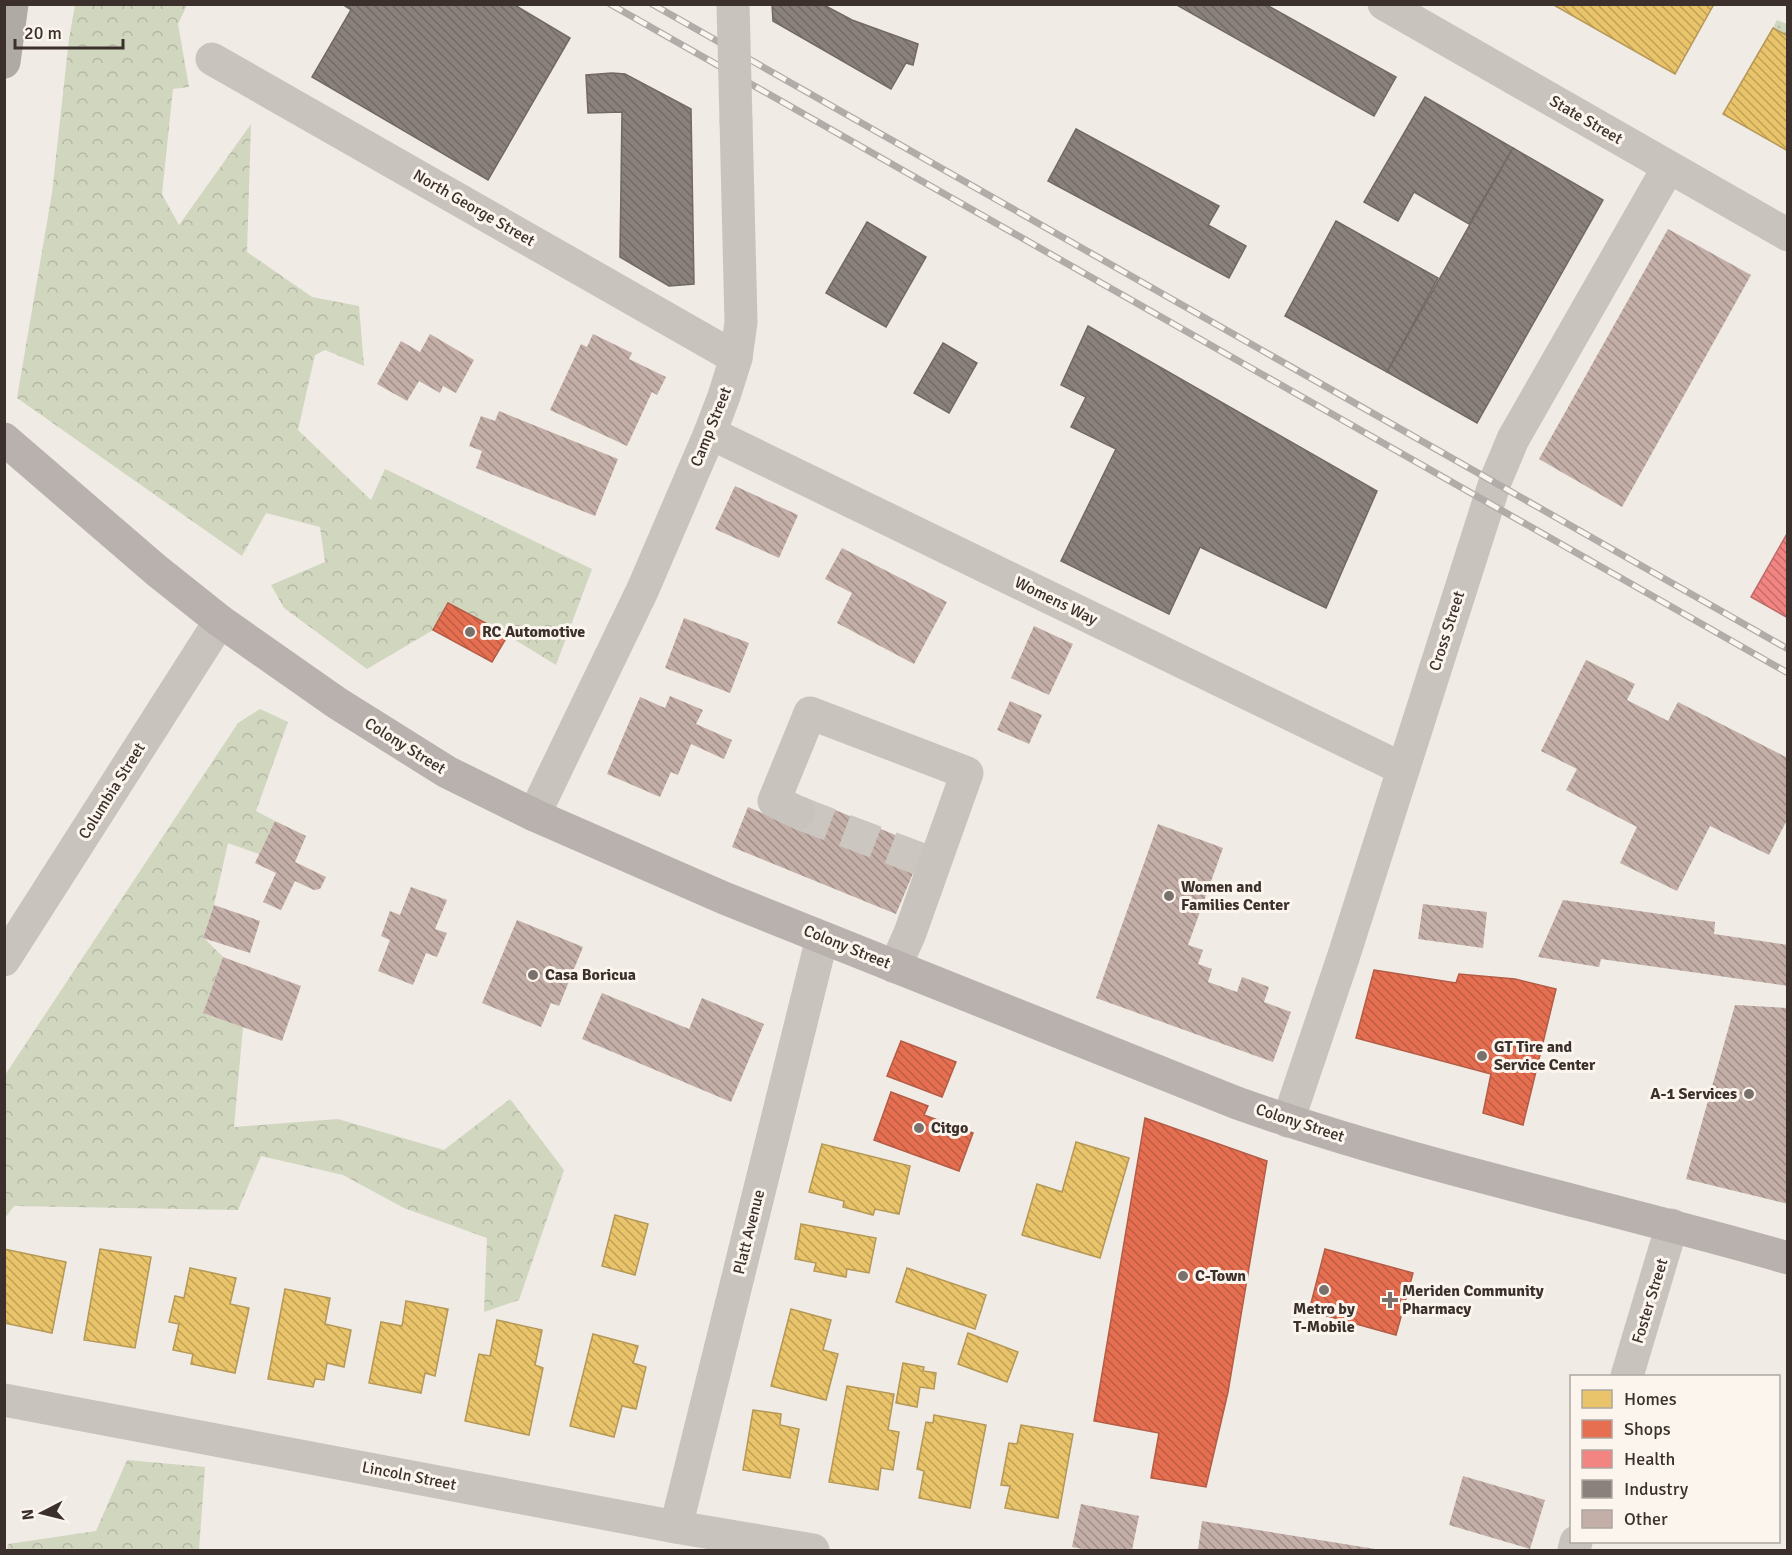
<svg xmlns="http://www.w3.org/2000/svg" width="1792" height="1555" font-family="Signika,sans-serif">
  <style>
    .forest { fill: url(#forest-crowns) }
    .park { fill: url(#park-dots) }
    .homes { fill: url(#homes-back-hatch); stroke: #b59857; stroke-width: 1.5 }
    .shops { fill: url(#shops-back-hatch); stroke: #b35c46; stroke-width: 1.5 }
    .health { fill: url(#health-back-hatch); stroke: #bb6b68; stroke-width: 1.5 }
    .industry { fill: url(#industry-back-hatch); stroke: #726964; stroke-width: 1.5 }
    .building { fill: url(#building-back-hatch) }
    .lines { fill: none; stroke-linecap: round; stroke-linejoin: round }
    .minor-tunnel { stroke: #ccc6c0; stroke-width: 33; stroke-dasharray: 33 16; stroke-linecap: butt }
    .minor { stroke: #c9c3be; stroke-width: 33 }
    .major { stroke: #b8b1ad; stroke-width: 33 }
    .highway { stroke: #afaaa4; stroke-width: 33 }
    .rail-casing { stroke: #b1aca8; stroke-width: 7 }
    .rail { stroke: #fbf5ee; stroke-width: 4.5; stroke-dasharray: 14; stroke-linecap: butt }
    .minor-bridge { stroke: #c9c3be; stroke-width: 33 }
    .poi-dot { fill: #7a716c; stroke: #fbf5ee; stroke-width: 2 }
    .labels { text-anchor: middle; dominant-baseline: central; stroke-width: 6; stroke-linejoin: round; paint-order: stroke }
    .street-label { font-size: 16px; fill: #3b302b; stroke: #fbf5ee }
    .poi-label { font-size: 16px; font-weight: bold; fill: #3b302b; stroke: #fbf5ee; text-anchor: start }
  </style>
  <defs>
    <pattern id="forest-crowns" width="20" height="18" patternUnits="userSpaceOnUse" patternTransform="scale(1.5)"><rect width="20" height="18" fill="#d1d6bf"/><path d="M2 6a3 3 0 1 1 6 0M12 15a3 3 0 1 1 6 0" fill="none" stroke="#b4b8a4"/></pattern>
    <pattern id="park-dots" width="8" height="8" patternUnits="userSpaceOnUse" patternTransform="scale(1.5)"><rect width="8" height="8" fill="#d1d6bf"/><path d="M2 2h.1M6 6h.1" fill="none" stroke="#b4b8a4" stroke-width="1.8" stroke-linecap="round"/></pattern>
    <pattern id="homes-back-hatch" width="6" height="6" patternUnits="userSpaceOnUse" patternTransform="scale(1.5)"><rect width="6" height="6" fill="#e9c46a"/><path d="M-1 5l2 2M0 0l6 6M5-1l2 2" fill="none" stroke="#bea057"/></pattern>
    <pattern id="shops-back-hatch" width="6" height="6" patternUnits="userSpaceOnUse" patternTransform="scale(1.5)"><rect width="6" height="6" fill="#e76f51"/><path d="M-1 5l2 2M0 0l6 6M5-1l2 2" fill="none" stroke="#bc5c43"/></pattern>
    <pattern id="health-back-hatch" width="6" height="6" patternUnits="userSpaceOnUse" patternTransform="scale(1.5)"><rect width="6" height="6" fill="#f28482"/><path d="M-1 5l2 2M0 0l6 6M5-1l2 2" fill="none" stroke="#c56c6b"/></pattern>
    <pattern id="industry-back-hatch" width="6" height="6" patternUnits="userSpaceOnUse" patternTransform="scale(1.5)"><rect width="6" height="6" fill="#8a817c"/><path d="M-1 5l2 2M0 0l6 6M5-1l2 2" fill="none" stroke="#726a66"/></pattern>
    <pattern id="building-back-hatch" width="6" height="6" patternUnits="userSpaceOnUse" patternTransform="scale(1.5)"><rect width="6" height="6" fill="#c3afa7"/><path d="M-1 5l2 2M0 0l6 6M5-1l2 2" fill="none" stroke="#a08f88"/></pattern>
  </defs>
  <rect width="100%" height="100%" fill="#f0ebe5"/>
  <g class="forest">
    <polygon points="75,5 187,5 178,24 189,87 173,89 162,194 179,225 251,124 247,252 312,297 359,306 364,366 325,350 315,355 298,430 371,500 385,469 592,569 556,665 507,635 448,603 433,630 367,669 284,608 271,585 325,562 320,527 266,513 242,556 17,398 52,193 69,39"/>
    <polygon points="260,709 288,722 256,811 275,821 259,854 228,843 214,905 203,937 223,957 203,1013 243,1027 234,1127 338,1119 444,1150 510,1099 564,1170 519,1300 484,1312 487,1238 404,1208 343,1175 261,1156 238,1210 14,1206 5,1218 5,1075 238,723"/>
    <polygon points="127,1460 205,1467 199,1550 7,1550 8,1544 96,1531"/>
  </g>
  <polygon class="park" points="1777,20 1787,24 1787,36 1773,28"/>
  <g class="homes">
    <polygon points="1552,4 1714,4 1675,74"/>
    <polygon points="1773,28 1788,36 1788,151 1723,114"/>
    <polygon points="1076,1142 1129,1158 1100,1258 1022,1235 1037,1184 1062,1192"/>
    <polygon points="822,1144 910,1166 899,1214 875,1209 873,1215 843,1207 844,1201 809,1192"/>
    <polygon points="615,1215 648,1224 635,1275 602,1266"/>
    <polygon points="801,1224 876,1238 869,1273 847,1269 846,1277 814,1271 816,1263 795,1259"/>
    <polygon points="4,1249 66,1262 52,1333 4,1323"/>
    <polygon points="100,1249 151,1257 135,1348 84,1340"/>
    <polygon points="190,1268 236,1278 230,1304 249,1308 235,1373 191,1364 193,1354 173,1350 179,1324 169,1322 175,1296 184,1298"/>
    <polygon points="907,1268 986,1295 975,1329 896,1302"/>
    <polygon points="285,1289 330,1298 325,1324 351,1330 344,1367 327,1363 324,1380 315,1379 313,1387 268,1379"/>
    <polygon points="406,1301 448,1309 435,1376 425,1373 421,1393 369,1383 381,1322 402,1326"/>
    <polygon points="791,1309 831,1320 823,1350 838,1354 826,1400 771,1386"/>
    <polygon points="497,1320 542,1330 535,1365 543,1368 529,1435 465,1421 479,1354 490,1356"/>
    <polygon points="968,1333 1018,1352 1007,1382 958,1364"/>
    <polygon points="593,1334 638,1346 633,1363 646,1367 636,1409 622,1406 614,1437 570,1426"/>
    <polygon points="903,1363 924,1367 923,1371 936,1373 934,1389 920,1387 917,1407 896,1403"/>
    <polygon points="847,1386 894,1394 888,1430 899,1432 893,1470 881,1468 878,1490 829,1482"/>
    <polygon points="753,1410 781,1414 780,1425 799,1429 790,1478 743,1470"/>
    <polygon points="934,1415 986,1425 970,1508 919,1498 924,1471 917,1469 926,1422 933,1423"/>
    <polygon points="1021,1425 1073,1434 1058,1518 1005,1508 1010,1486 1001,1485 1009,1443 1017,1444"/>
  </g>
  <g class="shops">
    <polygon points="448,603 508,635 492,662 433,630"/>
    <polygon points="1374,970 1456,983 1459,974 1515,979 1556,989 1523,1125 1483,1113 1491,1074 1356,1038"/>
    <polygon points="901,1041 956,1062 942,1097 887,1076"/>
    <polygon points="891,1092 928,1106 924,1115 973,1133 959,1171 874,1140"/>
    <polygon points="1145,1118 1267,1161 1228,1392 1206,1487 1151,1478 1159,1433 1094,1421"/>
    <polygon points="1325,1249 1413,1273 1396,1335 1309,1311"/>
  </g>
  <polygon class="health" points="1788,532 1788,618 1751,597"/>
  <g class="industry">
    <polygon points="342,4 513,4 570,38 488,180 312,77 351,10"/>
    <polygon points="772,4 822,4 852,20 918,44 913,65 906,63 891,89 773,21"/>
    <polygon points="1175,4 1265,4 1396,77 1374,116"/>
    <polygon points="612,73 625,74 691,109 694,284 669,286 620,257 622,112 588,113 586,75"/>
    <polygon points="1425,97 1513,148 1469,224 1414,192 1398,221 1364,202"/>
    <polygon points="1076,129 1219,206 1208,225 1246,246 1229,278 1048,181"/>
    <polygon points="1513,148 1603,200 1477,423 1387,372"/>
    <polygon points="1336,221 1438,278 1387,372 1285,316"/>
    <polygon points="867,222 926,257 886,327 826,293"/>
    <polygon points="1088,326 1377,491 1326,608 1200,547 1169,614 1061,561 1116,449 1071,427 1086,397 1061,385"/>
    <polygon points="943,343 977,363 949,413 914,393"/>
  </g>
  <g class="building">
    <polygon points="1668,229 1751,275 1622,507 1539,459"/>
    <polygon points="430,334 474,360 456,393 443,386 440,393 419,381 407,401 377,384 401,341 420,352"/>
    <polygon points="593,334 632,353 629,359 666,377 657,395 652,392 627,446 550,410 581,344 587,347"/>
    <polygon points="499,411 618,459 595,516 476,468 482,451 469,446 481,416 495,421"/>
    <polygon points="735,486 798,515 779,558 715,529"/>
    <polygon points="842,548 947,602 914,664 837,623 852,593 825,579"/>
    <polygon points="684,618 749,643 730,693 665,668"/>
    <polygon points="1034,626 1073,644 1049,695 1011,678"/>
    <polygon points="1586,660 1635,684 1627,700 1668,721 1678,702 1788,758 1788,818 1769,855 1710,826 1677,891 1620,863 1637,827 1566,790 1577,769 1541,751"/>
    <polygon points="670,696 703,710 696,724 732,740 724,759 691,744 678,775 671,772 660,797 607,774 640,697 665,708"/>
    <polygon points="1010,701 1042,715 1029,744 997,730"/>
    <polygon points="804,797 924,847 896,914 732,847 748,807 779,820 800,804"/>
    <polygon points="275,821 306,836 295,862 326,877 320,889 314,890 295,881 281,910 263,902 276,873 255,863"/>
    <polygon points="1158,824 1223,848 1188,945 1203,950 1198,964 1212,969 1208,982 1237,992 1242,977 1269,987 1264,1002 1291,1012 1273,1062 1096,998"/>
    <polygon points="411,887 447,900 435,929 447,933 437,957 426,953 413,985 378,971 390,940 381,936 390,911 400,915"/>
    <polygon points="1563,900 1715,922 1714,934 1788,945 1788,986 1601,959 1599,967 1538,957"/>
    <polygon points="1423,904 1487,912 1483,948 1418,939"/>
    <polygon points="214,905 260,921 250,953 203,938"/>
    <polygon points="517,920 583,947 559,1006 551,1003 541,1027 482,1003"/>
    <polygon points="223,957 301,986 282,1041 203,1013"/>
    <polygon points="602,993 689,1029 702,998 764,1024 731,1102 582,1039"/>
    <polygon points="1735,1005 1788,1008 1788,1204 1686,1179"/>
    <polygon points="1463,1476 1545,1500 1530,1549 1449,1525"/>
    <polygon points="1081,1504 1139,1516 1132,1550 1088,1550 1072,1547"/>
    <polygon points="1202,1521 1375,1549 1375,1550 1198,1550"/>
  </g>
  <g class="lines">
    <polyline class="minor-tunnel" points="799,813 920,859"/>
    <g class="minor">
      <polyline points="1384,4 1788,235"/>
      <polyline points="212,59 736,358"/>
      <polyline points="710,433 1403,769"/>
      <polyline points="799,813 774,801 810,713 967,773 910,933 895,967"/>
      <polyline points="534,815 643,589 710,433 724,396 736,358 741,322 736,121"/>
      <polyline points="4,960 220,621"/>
      <polyline points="1288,1121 1343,958 1495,482 1513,439 1668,168"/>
      <polyline points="1627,1376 1672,1225"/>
      <polyline points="4,1400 676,1527 813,1550"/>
      <polyline points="676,1527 822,938"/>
      <polyline points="1574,1550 1576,1542"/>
    </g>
    <path class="major" d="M4 439 156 570 220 621 337 703 447 772 534 815 724 898 1237 1103C1417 1167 1605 1205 1788 1258"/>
    <polyline class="highway" points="4,62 12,4"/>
    <g class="rail-casing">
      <g id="rail">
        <polyline points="610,4 1788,673"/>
        <polyline points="652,4 1788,649"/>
      </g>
    </g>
    <use href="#rail" class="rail"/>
    <polyline class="minor-bridge" points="733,4 736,121"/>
  </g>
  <g class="poi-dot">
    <circle cx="470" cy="632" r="6"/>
    <circle cx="1169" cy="896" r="6"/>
    <circle cx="533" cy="975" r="6"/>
    <circle cx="1482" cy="1056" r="6"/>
    <circle cx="1749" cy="1094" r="6"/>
    <circle cx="919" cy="1128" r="6"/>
    <circle cx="1183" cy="1276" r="6"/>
    <circle cx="1324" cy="1290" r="6"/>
    <path d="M1387 1291h6v6h6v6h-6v6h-6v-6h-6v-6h6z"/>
  </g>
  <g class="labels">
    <g class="street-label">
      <text transform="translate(1586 120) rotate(30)">State Street</text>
      <text transform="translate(474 208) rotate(30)">North George Street</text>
      <text transform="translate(711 427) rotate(-68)">Camp Street</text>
      <text transform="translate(1056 601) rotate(26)">Womens Way</text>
      <text transform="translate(1447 631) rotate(-72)">Cross Street</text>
      <text transform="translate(405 746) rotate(32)">Colony Street</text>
      <text transform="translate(112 791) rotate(-58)">Columbia Street</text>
      <text transform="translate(847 947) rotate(22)">Colony Street</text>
      <text transform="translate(1300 1123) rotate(18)">Colony Street</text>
      <text transform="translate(749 1232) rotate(-76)">Platt Avenue</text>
      <text transform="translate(1650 1301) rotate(-73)">Foster Street</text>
      <text transform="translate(409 1476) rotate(11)">Lincoln Street</text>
    </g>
    <g class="poi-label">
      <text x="482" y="632">RC Automotive</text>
      <text x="1181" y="887">Women and<tspan x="1181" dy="18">Families Center</tspan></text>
      <text x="545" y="975">Casa Boricua</text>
      <text x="1494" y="1047">GT Tire and<tspan x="1494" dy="18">Service Center</tspan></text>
      <text x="1737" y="1094" text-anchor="end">A-1 Services</text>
      <text x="931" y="1128">Citgo</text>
      <text x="1195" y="1276">C-Town</text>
      <text x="1402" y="1291">Meriden Community<tspan x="1402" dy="18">Pharmacy</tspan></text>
      <text x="1324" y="1309" text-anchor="middle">Metro by<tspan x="1324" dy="18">T-Mobile</tspan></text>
    </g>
  </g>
  <rect width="1792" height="1555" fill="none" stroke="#3b302b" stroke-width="12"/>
  <rect x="1570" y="1375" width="210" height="168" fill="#fbf5ee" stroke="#aea6a0" stroke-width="1.5"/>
  <rect x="1582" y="1390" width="30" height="18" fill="#e9c46a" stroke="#aea6a0" stroke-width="1.5"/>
  <text x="1624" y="1405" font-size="18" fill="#3b302b">Homes</text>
  <rect x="1582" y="1420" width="30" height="18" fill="#e76f51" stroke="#aea6a0" stroke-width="1.5"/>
  <text x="1624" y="1435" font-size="18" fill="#3b302b">Shops</text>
  <rect x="1582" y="1450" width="30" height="18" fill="#f28482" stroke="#aea6a0" stroke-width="1.5"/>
  <text x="1624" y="1465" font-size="18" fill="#3b302b">Health</text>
  <rect x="1582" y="1480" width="30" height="18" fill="#8a817c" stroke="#aea6a0" stroke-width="1.5"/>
  <text x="1624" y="1495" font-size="18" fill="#3b302b">Industry</text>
  <rect x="1582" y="1510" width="30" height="18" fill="#c3afa7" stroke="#aea6a0" stroke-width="1.5"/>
  <text x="1624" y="1525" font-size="18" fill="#3b302b">Other</text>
  <g transform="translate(42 1513) rotate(263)" stroke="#fbf5ee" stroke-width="4.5" paint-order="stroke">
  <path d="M0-4.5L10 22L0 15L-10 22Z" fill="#3b302b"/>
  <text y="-9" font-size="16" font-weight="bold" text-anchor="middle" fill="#3b302b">N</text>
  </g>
  <path d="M15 39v9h108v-9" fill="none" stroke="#3b302b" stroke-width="3"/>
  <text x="24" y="39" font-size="18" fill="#3b302b" stroke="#fbf5ee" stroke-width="4.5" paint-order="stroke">20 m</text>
</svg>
